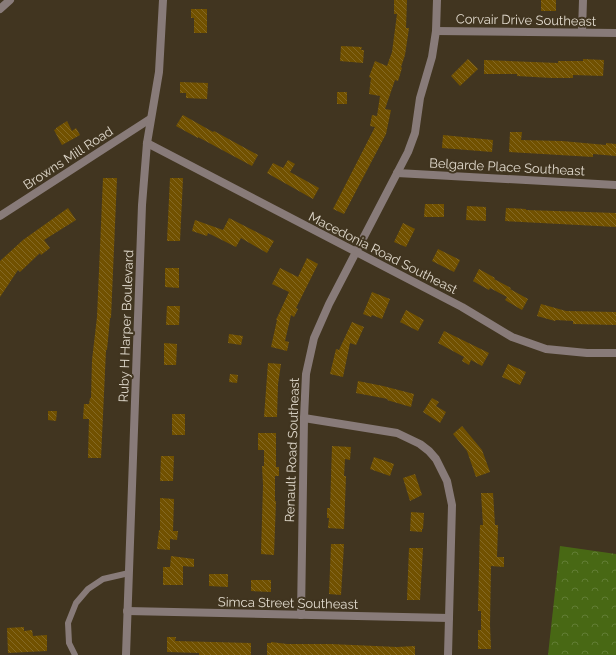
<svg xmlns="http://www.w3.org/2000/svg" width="616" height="655" font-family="Raleway,sans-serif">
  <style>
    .forest { fill: url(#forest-crowns) }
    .building { fill: url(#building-back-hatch) }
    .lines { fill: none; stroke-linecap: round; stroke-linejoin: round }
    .service { stroke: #887b79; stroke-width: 6 }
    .minor { stroke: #887b79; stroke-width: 8 }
    .tertiary { stroke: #887b79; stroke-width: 8 }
    .labels { text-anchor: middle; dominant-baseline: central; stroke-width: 4; stroke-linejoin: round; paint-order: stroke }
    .street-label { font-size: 13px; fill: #e0d9cc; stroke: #413520 }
  </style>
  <defs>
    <pattern id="forest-crowns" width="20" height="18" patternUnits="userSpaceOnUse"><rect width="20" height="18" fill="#486814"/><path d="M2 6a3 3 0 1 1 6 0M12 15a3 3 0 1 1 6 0" fill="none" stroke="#627d35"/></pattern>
    <pattern id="building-back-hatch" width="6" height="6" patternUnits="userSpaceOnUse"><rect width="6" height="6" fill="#715100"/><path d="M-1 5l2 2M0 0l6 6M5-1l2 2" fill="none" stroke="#856924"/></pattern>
  </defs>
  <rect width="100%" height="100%" fill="#413520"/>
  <polygon class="forest" points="560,546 616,554 616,655 548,655"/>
  <g class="building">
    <polygon points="394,0 407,0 406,28 409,28 405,55 401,67 402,68 398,81 395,80 385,109 391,110 386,134 344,214 333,209 375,127 370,126 372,115 377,116 380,96 369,94 371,78 369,77 375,61 387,66 392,52 397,14 394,14"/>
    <rect x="541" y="0" width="15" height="11"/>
    <polygon points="191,9 207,9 207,33 194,33 194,18 191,18"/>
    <polygon points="341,46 362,47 361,50 364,50 363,63 340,61"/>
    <polygon points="468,59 478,69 460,86 451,76"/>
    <polygon points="583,59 604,60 603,76 573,75 573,78 551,78 517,76 517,74 484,74 484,60 558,63 558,61 583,61"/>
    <polygon points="180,82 208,83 207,99 186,98 186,93 180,93"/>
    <rect x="337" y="92" width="10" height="12"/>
    <polygon points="183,115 213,132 214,131 258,155 252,166 198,137 198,138 176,126 182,116"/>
    <polygon points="67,121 72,131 76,128 80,135 62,145 54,130 56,129 56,128"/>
    <polygon points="510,132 522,132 521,140 562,141 606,145 606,143 616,144 616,156 593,154 593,157 509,152"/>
    <polygon points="443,135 493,140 492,152 442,148"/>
    <polygon points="288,160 295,164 290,172 319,188 313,199 267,173 273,163 283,168"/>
    <polygon points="103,178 117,178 111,318 110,318 107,350 106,350 101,458 88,458 89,419 83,419 84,404 89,404 90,398 91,398 92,360 97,317"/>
    <polygon points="170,178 183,178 180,241 167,241"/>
    <polygon points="425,204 444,204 444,217 424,217"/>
    <polygon points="467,206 486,207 486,221 466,220"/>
    <polygon points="68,208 76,220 44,240 50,248 41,255 40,253 20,272 18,270 0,297 0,261 23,240"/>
    <polygon points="506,208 526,209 526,210 616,213 616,227 505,221"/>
    <polygon points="229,218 274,241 267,253 241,238 236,247 208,233 207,236 192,231 195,220 223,230"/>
    <polygon points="403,223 415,229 406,247 394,242"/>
    <polygon points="438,249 460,260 454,272 432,261"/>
    <polygon points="307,258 318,264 296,308 298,309 294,317 291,315 285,341 289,342 287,351 271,347 277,320 276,320 289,292 272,284 280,268 298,277"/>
    <polygon points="165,268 179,268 179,288 165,287"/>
    <polygon points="479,269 495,278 494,279 511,288 510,289 528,299 522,310 505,300 507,297 490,288 489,290 473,281"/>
    <polygon points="372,292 390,299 382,319 372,315 371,317 363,314"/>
    <polygon points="541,304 566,311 616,312 616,325 573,324 573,321 556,320 555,321 537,316"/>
    <polygon points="167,306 180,306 179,325 166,325"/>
    <polygon points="406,310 424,320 418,331 400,322"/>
    <polygon points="352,322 364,327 356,345 350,343 343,377 330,374 336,349 339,350"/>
    <polygon points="444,331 489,353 482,366 471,360 469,365 462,361 464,357 438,343"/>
    <polygon points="229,334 243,336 241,345 228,343"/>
    <polygon points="164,343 177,344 176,365 164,365"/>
    <polygon points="268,363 281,364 278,384 277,417 264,417"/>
    <polygon points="508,364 526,372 520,385 502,377"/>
    <polygon points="230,374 238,375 237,383 229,382"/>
    <polygon points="358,381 383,386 414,394 411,407 387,400 388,399 356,393"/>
    <polygon points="432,398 439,402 436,406 446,412 440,423 423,412"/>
    <polygon points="48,411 57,411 56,421 48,420"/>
    <rect x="172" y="414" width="13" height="21"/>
    <polygon points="462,426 482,450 490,472 476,477 467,451 453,434"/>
    <polygon points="258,433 276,433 276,467 279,467 279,476 275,476 275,501 276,501 274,555 261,554 263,485 262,466 264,466 264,450 258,450"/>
    <polygon points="332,446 351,447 350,460 345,459 344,476 346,476 344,529 328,528 329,518 327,518 327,508 330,508"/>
    <polygon points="161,456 174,456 173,481 160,481"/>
    <polygon points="374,457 394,464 390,476 370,469"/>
    <polygon points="415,474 422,495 410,501 403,478"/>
    <polygon points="481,493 493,493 495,525 498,525 497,557 504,557 504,567 491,566 490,625 491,649 478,649 478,630 481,630 481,611 478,611 480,525 483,525"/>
    <polygon points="160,498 174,499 173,531 178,531 177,540 170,539 170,550 157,549 159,530 160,530"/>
    <polygon points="411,512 424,513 423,529 422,529 422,532 410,531"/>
    <polygon points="331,544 344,544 341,595 329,594"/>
    <polygon points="409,548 423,548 420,600 407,600"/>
    <polygon points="171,556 194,559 194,567 183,566 183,585 163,585 163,567 170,567"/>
    <polygon points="209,574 228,574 228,587 209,586"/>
    <polygon points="251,580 271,580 271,592 251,591"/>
    <polygon points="24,627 24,631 32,630 33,636 47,635 47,651 8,653 7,628"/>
    <polygon points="167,637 176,637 175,641 251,643 251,655 199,655 199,653 167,652"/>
    <polygon points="271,642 287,644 331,644 397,647 415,646 415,655 267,655 267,643 271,643"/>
  </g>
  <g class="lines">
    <polyline class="service" points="75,655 69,643 68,623 76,603 88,589 103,579 129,573"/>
    <g class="minor">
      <polyline points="0,9 10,0"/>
      <polyline points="436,31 616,33"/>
      <polyline points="582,32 583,0"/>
      <polyline points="397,173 616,185"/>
      <polyline points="304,418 397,433 420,444 429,451 436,459 447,481 452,505 448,655"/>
      <polyline points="127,611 449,618"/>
      <polyline points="301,615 304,418 306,374 314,338 329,304 408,152 415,133 420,98 432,57 436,31 437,0"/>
    </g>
    <g class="tertiary">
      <polyline points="147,143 462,307 512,337 546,349 587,353 616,353"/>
      <polyline points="0,216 150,119"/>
      <polyline points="126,655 142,205 147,143 159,72 163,0"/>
    </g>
  </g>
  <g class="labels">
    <g class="street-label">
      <text transform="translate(526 20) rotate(1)">Corvair Drive Southeast</text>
      <text transform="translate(68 158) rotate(-33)">Browns Mill Road</text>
      <text transform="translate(507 167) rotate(3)">Belgarde Place Southeast</text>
      <text transform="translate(383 253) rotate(27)">Macedonia Road Southeast</text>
      <text transform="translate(126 326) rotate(-88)">Ruby H Harper Boulevard</text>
      <text transform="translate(292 450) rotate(-88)">Renault Road Southeast</text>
      <text transform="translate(288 603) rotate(1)">Simca Street Southeast</text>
    </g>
  </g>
</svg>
